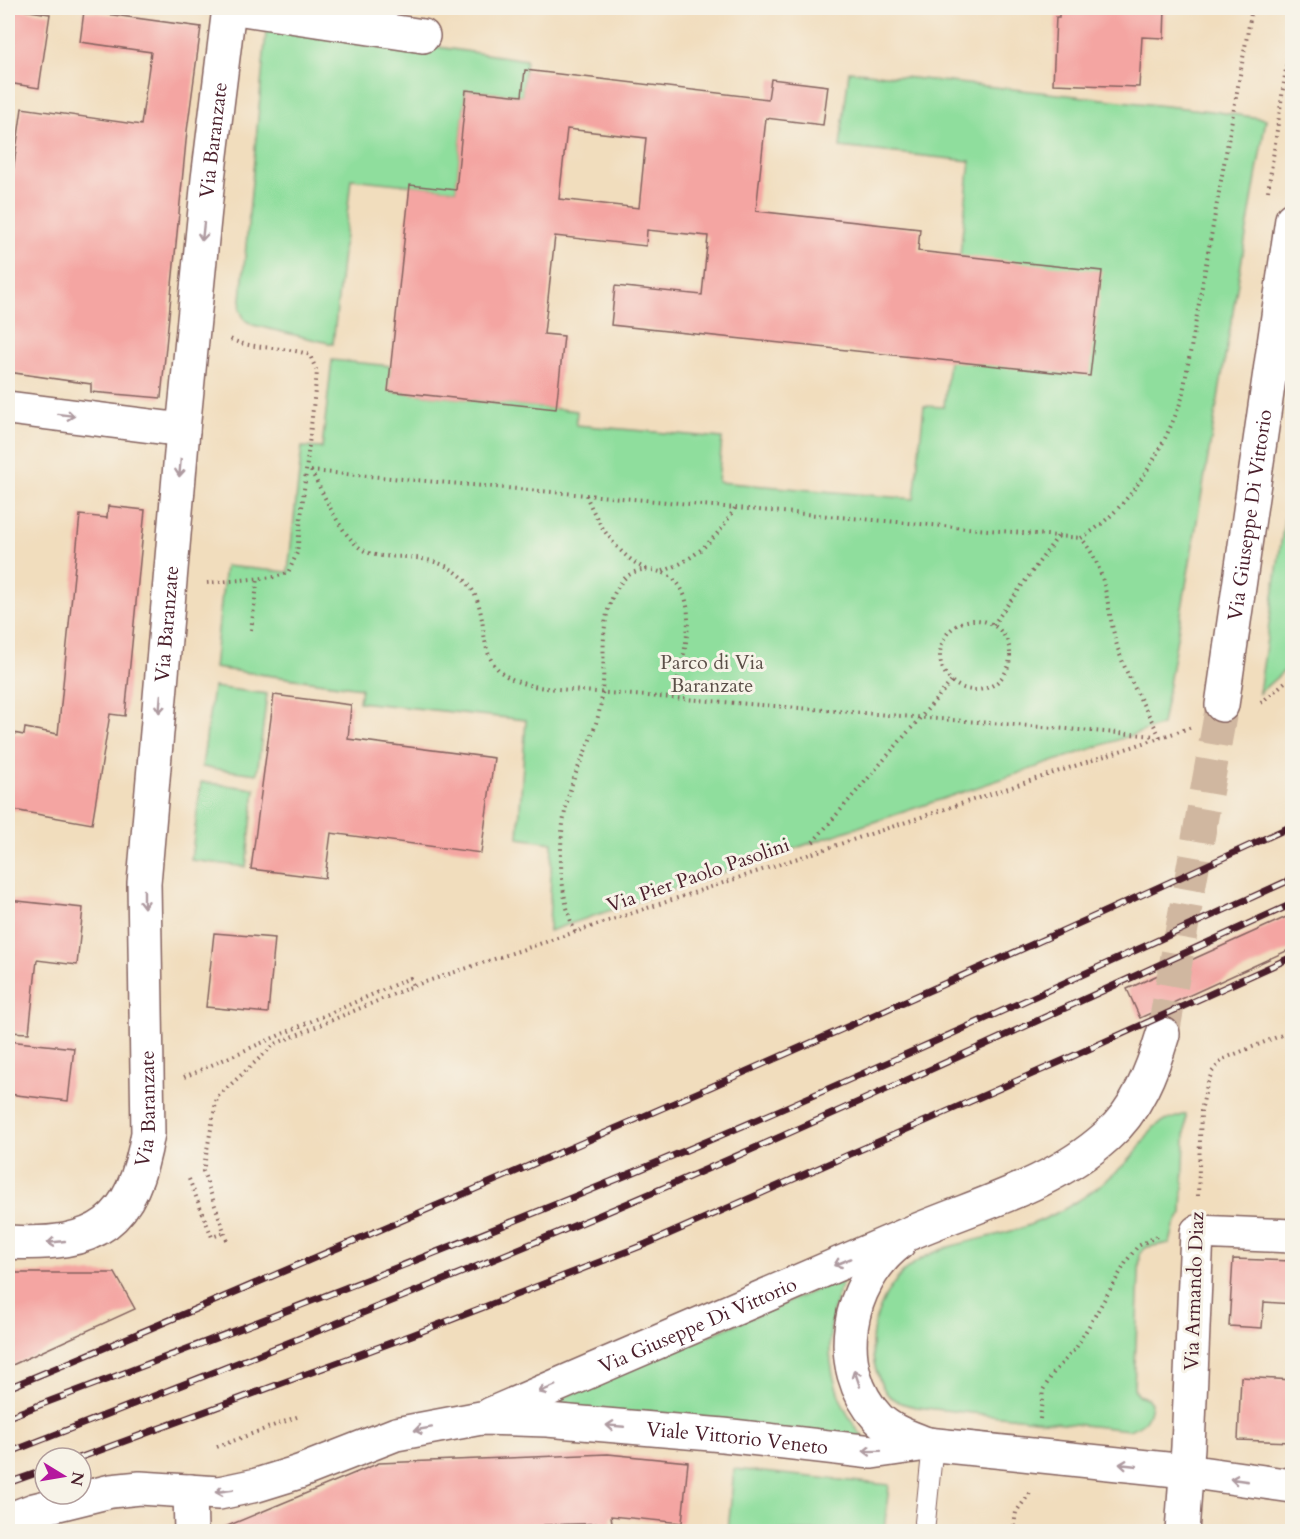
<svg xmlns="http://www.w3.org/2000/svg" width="1300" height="1539" font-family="Cardo,serif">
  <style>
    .green { fill: #8fde9d; stroke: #6c7e64; stroke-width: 1.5 }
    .building { fill: #f4a5a2; fill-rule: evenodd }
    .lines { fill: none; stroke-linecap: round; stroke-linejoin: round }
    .minor-tunnel { stroke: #d0b7a0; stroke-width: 33; stroke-dasharray: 33 16; stroke-linecap: butt }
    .service-casing { stroke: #84625e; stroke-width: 22 }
    .minor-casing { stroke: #84625e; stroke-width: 36 }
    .path { stroke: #84625e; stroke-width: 4; stroke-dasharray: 1.5 4.5; stroke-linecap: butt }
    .service { stroke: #fff; stroke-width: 20 }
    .minor { stroke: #fff; stroke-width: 33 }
    .rail-casing { stroke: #4a1f2b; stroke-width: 7 }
    .rail { stroke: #f7f3e8; stroke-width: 4.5; stroke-dasharray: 14; stroke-linecap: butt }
    .oneway { stroke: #ae9aa0 }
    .labels { text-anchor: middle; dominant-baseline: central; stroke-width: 6; stroke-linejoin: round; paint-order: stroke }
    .street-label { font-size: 20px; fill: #4a1f2b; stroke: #f7f3e8 }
    .park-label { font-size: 20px; fill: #5b4f48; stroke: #f7f3e8 }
  </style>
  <rect width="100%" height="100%" fill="#f7f3e8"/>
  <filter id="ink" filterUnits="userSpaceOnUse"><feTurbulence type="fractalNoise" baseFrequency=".0167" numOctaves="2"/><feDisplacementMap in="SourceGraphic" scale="12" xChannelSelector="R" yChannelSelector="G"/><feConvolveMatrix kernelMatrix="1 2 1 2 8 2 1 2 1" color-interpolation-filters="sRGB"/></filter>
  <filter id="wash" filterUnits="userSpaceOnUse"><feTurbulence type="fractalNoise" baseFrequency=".008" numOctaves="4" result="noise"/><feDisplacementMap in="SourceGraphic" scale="24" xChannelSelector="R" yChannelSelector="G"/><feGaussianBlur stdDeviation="1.35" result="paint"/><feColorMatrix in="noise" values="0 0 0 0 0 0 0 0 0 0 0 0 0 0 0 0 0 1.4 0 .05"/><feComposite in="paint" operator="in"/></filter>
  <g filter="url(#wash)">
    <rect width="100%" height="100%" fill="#f1ddbd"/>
    <g class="green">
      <polygon points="267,22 526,60 522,96 466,90 456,190 351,179 333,344 253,325 245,320 240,310"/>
      <polygon points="849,71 1211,111 1266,119 1162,725 549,931 552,843 518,838 526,720 359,702 361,688 214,668 225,566 288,572 302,447 322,448 332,360 391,366 389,391 577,411 576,425 722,438 718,482 914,499 924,406 944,407 970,161 840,147"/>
      <polygon points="1292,467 1292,664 1259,693"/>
      <polygon points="213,687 267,694 257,774 202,767"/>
      <polygon points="201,782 255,789 246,867 191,860"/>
      <path d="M1186 1114 1182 1213 1174 1227 1170 1243 1147 1247 1140 1253 1134 1388 1137 1395 1147 1398 1151 1403C1149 1420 1144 1424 1129 1430L916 1407C891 1402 884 1396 876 1370 870 1350 871 1328 880 1308 907 1241 967 1247 1024 1227 1039 1222 1053 1215 1066 1208 1089 1195 1113 1176 1131 1158 1141 1148 1148 1129 1160 1123 1168 1119 1178 1117 1186 1114Z"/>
      <path d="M844 1278C820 1334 826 1393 866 1441L541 1407Z"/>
      <polygon points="734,1469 889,1485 884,1531 728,1531"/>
    </g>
    <g id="blocks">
      <g class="building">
        <polygon points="8,8 50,14 39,88 8,83"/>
        <polygon points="1059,8 1165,8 1164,38 1142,37 1139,87 1053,84 1056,17 1059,17"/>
        <polygon points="84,11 201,27 187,131 161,398 91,392 91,384 8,372 8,207 22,108 141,125 151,52 80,42"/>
        <path d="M525 70 768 99 771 79 828 86 823 125 766 118 756 211 920 229 918 251 1102 271 1090 376 611 325 615 286 702 295 708 236 647 230 646 246 555 236 544 334 564 336 556 409 388 391 410 185 456 190 466 90 522 96ZM567 129 646 138 639 208 559 199Z"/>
        <polygon points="108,506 145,510 125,716 110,714 92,824 8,809 8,732 24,735 25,728 58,734 80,515 107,518"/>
        <polygon points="274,695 351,705 348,739 494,758 481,853 331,833 325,878 251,869"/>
        <polygon points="8,900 83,908 77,965 37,960 29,1033 8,1032"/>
        <polygon points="1293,914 1293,948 1140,1018 1127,989"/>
        <polygon points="214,933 275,938 268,1013 206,1007"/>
        <polygon points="8,1041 74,1048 68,1101 8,1094"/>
        <polygon points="1233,1259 1293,1261 1293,1304 1264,1302 1262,1328 1229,1326"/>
        <polygon points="8,1273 115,1273 135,1309 8,1367"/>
        <polygon points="1241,1377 1293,1380 1293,1442 1238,1440"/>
        <polygon points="608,1454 688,1462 682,1523 611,1516 612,1523 544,1525 544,1532 213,1532 379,1463"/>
      </g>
    </g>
  </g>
  <g filter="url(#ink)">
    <use href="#blocks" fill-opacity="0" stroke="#84625e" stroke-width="1.5"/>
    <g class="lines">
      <polyline class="minor-tunnel" points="1163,1034 1222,705"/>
      <g class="service-casing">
        <polyline id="service" points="924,1532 933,1444"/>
      </g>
      <g class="minor-casing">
        <g id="minor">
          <polyline points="236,8 423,36"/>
          <polyline points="8,408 183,430"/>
          <path id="s1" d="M1222 705 1292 219"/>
          <path id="s2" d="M8 1242C97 1247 133 1224 148 1133L144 883 183 430 208 179 229 8"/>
          <path d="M899 1243C847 1283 831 1367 878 1418 890 1431 910 1437 927 1444"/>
          <path id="s3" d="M491 1414C630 1354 769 1294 908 1234 975 1205 1052 1186 1107 1136 1137 1110 1152 1071 1163 1034"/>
          <polyline points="190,1491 191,1532"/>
          <path id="s4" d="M8 1520 34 1510 111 1491 140 1488 219 1493 257 1485 299 1472 396 1434 481 1418 547 1420 723 1435 872 1452 927 1444 1186 1471 1292 1486"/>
          <polyline points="1182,1532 1188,1447 1197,1232 1292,1236"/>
        </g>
      </g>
      <g class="path">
        <polyline points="1268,191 1292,28"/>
        <path d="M311 471C324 494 339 532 360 548 373 558 389 556 404 557 425 558 448 563 463 578 503 618 456 676 545 688L1156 736"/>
        <polyline points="311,471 1081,538"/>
        <path d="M586 495C598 525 617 555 646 569"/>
        <path d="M663 571C694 561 719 536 735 508"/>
        <path d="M207 583 275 577 288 573 297 553 317 372 310 355C284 345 253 351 228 338"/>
        <circle cx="975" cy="655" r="35"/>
        <polyline points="993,625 1058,536"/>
        <polyline points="251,630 258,578"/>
        <polyline points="1261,703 1292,676"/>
        <path d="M1160 737C1146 708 1128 680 1118 649 1106 611 1109 570 1081 538 1129 511 1164 449 1182 398L1252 8"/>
        <polyline points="813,842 951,682"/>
        <path d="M575 932C556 886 557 828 573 781 582 756 595 733 600 708 609 667 594 621 620 584 626 574 640 568 651 570 711 578 682 661 673 698"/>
        <polyline points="184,1077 410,978 413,986"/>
        <polyline points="189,1179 212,1237 224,1233"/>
        <polyline points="1198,1196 1201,1111 1207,1085 1212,1072 1223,1059 1292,1031"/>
        <polyline points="227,1240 203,1171 217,1097 275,1044 413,986 1192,727"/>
        <polyline points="1040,1419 1043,1390 1054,1372 1076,1348 1128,1259 1138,1246 1159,1235"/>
        <polyline points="217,1447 299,1416"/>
        <polyline points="1014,1526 1016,1512 1030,1493"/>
      </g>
      <use href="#service" class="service"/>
      <use href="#minor" class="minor"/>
      <g class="rail-casing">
        <g id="rail">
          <path d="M8 1388C132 1337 254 1284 377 1231 684 1100 989 966 1292 826"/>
          <path d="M8 1417C215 1339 422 1260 627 1175 851 1082 1072 979 1292 879"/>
          <path d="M8 1453C217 1372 426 1289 633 1201 855 1106 1073 1004 1292 904"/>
          <polyline points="79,1458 412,1335 646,1244 1071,1057 1292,957"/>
          <polyline points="8,1483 45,1470"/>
        </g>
      </g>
      <use href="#rail" class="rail"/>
    </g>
    <defs><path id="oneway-shaft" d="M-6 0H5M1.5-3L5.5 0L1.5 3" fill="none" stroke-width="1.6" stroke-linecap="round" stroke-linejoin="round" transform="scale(1.5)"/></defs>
    <g class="oneway">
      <use href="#oneway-shaft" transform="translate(203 232) rotate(96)"/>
      <use href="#oneway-shaft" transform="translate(66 415) rotate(7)"/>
      <use href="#oneway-shaft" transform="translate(180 468) rotate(95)"/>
      <use href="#oneway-shaft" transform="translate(160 704) rotate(95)"/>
      <use href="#oneway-shaft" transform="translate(144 899) rotate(90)"/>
      <use href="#oneway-shaft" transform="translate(56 1242) rotate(174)"/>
      <use href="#oneway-shaft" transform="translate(842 1262) rotate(157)"/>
      <use href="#oneway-shaft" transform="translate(857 1378) rotate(-109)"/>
      <use href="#oneway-shaft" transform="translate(547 1389) rotate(157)"/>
      <use href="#oneway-shaft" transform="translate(615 1426) rotate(-175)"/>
      <use href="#oneway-shaft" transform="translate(423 1429) rotate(170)"/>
      <use href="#oneway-shaft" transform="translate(872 1451) rotate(179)"/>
      <use href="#oneway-shaft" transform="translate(1128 1465) rotate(-174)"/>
      <use href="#oneway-shaft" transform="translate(1239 1480) rotate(-172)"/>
      <use href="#oneway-shaft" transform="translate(224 1491) rotate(172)"/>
    </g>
  </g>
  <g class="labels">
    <g class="street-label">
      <text stroke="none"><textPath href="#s2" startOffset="1200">Via Baranzate</textPath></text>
      <text stroke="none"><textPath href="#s1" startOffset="192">Via Giuseppe Di Vittorio</textPath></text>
      <text stroke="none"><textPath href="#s2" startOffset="714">Via Baranzate</textPath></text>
      <text transform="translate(698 875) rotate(-19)">Via Pier Paolo Pasolini</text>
      <text stroke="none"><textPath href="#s2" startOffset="228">Via Baranzate</textPath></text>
      <text transform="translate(1194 1291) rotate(-88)">Via Armando Diaz</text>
      <text stroke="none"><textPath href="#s3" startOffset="225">Via Giuseppe Di Vittorio</textPath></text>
      <text stroke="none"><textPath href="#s4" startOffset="746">Viale Vittorio Veneto</textPath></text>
    </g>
    <g class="park-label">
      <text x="712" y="662">Parco di Via<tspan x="712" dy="23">Baranzate</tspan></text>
    </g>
  </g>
  <rect width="1300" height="1539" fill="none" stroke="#f7f3e8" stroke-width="30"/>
  <g transform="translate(63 1476) rotate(101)"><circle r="28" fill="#f7f3e8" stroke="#b29e9c" stroke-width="1.5"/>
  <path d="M0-4.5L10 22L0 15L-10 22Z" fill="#b5179e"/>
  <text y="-9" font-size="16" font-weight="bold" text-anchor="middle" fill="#4a1f2b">N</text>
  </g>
</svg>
